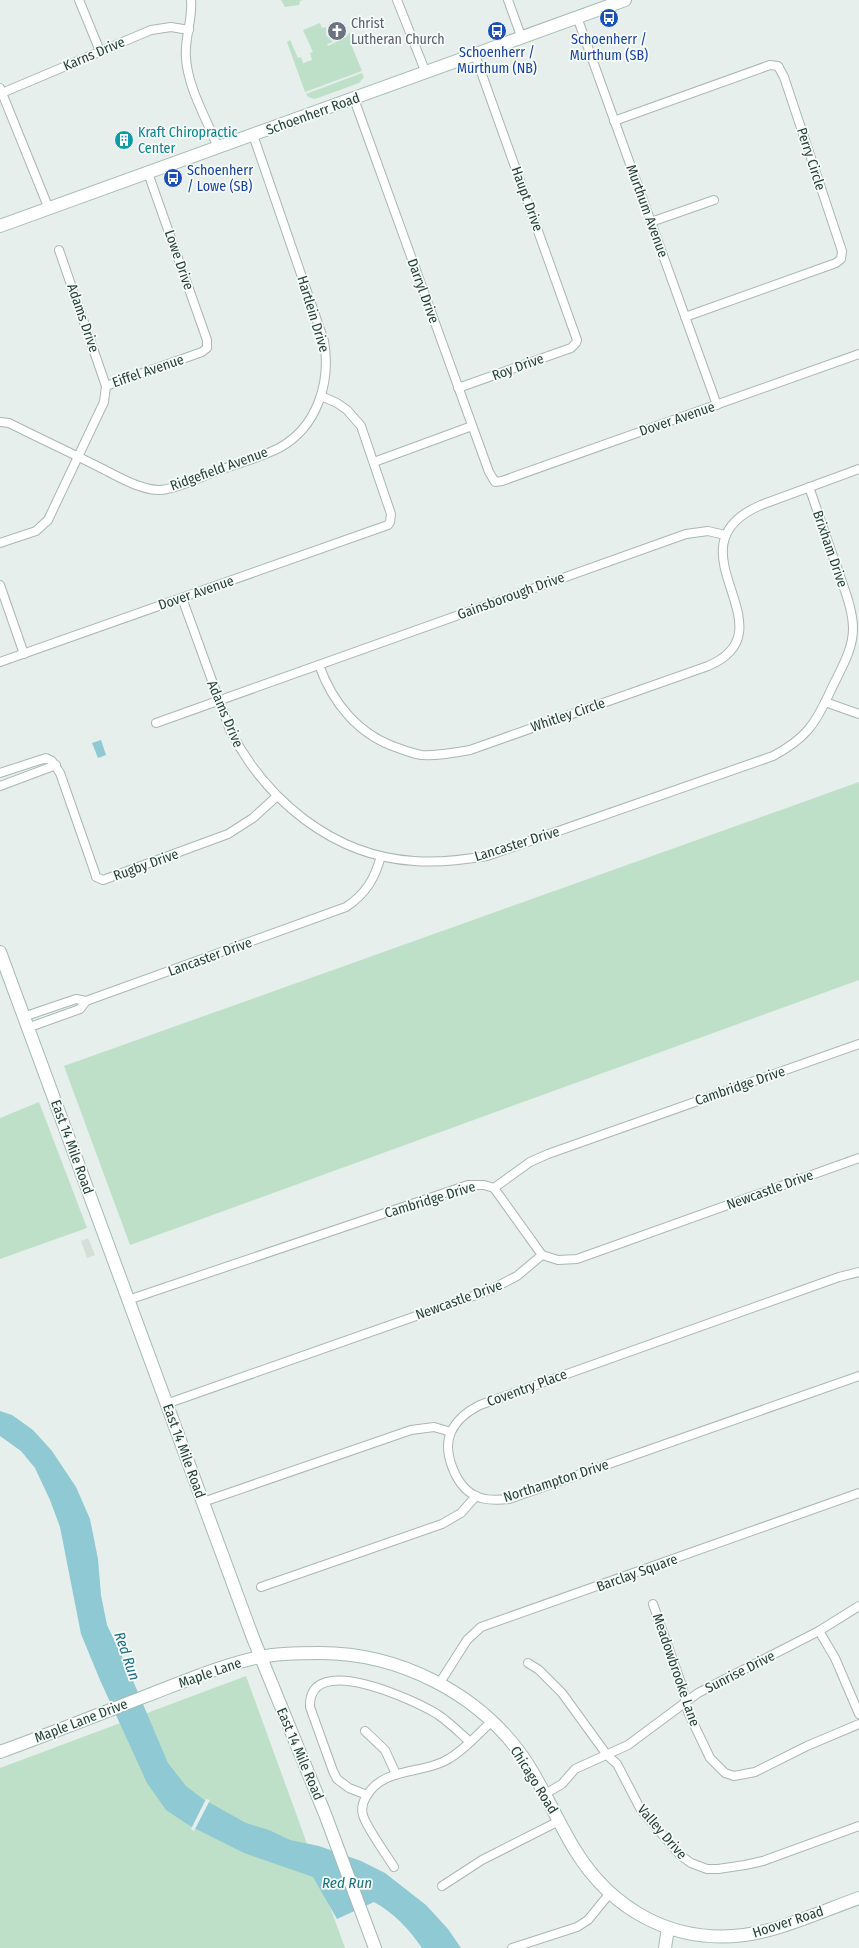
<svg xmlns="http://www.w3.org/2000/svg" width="859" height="1948" font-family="'Fira Sans Condensed',sans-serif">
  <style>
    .built { fill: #d4dfda }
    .green { fill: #bfe0c8 }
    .water { fill: #8ec9d4 }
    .pier { fill: #e6efeb }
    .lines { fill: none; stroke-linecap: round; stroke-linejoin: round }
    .street-casing { stroke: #a8b8b2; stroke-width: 10 }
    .secondary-casing { stroke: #a4bbb3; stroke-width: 14 }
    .street { stroke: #fff; stroke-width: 8 }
    .secondary { stroke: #fff; stroke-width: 12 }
    .labels { text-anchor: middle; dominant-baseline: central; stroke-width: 3.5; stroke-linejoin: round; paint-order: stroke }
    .worship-label { font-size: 14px; fill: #5b616d; stroke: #f7fbf9; text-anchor: start }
    .transit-label { font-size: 14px; fill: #164399; stroke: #f7fbf9 }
    .street-label { font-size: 14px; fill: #24423a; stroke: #f7fbf9 }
    .culture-label { font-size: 14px; fill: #0d838f; stroke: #f7fbf9; text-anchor: start }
    .water-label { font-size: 15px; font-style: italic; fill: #1c6f80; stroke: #f7fbf9 }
  </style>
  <rect width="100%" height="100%" fill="#e6efeb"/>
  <polygon class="built" points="88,1238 95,1255 87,1258 81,1241"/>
  <g class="green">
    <polygon points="281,0 303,0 300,1 299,5 285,7"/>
    <polygon points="320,23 322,28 326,27 326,35 333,42 327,44 328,46 346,37 350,32 351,44 362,71 305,92 287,42 290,40 298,58 301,57 303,63 312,60 310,53 313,52 303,30"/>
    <polygon points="362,73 364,77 359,83 315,99 308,97 306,94"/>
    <polygon points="859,782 859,980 130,1245 64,1066"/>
    <polygon points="39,1102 87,1228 0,1259 0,1118"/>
    <polygon points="246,1676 345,1948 0,1948 0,1768"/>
  </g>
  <g class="water">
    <polygon points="101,740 106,755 98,758 92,743"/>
    <path d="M0 1411 12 1415 33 1430 52 1451 76 1487 90 1519 98 1559 101 1595 107 1625 128 1669 168 1763 186 1786 203 1799 246 1823 269 1830 290 1840 319 1846 361 1861 385 1873 426 1905 448 1929 461 1948H422C408 1928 395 1914 374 1902L337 1919 313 1877 244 1853 190 1826 166 1810 147 1783 100 1680 81 1634 60 1527 50 1500 35 1468 21 1451 0 1436Z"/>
  </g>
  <polygon class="pier" points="206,1799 210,1800 194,1831 191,1829"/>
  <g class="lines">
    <g class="street-casing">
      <g id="street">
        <polyline points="79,0 100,51"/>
        <path d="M191 0C193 20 184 38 186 58 188 89 207 119 218 148"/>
        <polyline points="397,0 426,73"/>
        <polyline points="508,0 521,36"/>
        <polyline points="577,17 717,405"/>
        <polyline points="0,88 49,209"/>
        <polyline points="2,93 151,30 171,27 189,30"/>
        <polyline points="354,99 489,472 495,482 502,481 859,354"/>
        <polyline points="614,121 770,65 778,66 784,77 842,251 841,259 836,263 685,317"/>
        <polyline points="651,222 714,200"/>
        <polyline points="59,250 106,386"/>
        <polyline points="458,388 571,348 576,343 577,340 475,55"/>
        <path d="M0 422 9 423C39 438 69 452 99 467 117 476 138 489 158 490 172 491 203 476 216 471 237 464 259 458 279 448 318 427 331 381 324 341L253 135"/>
        <polyline points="374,462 472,426"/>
        <polyline points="0,543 36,531 48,520 104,402 106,386 202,352 207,348 207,340 148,173"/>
        <polyline points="0,585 24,654"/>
        <path d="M182 598 230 730C266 800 333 856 414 861 439 863 463 860 487 856L773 756C805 739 815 725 830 692 839 672 853 651 853 629 853 609 844 589 838 570 828 543 819 515 809 487"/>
        <polyline points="0,662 388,525 390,522 391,514 361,426 347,410 337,403 321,396"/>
        <path d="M319 665C333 704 359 735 398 748 406 751 414 754 422 755 438 756 454 753 470 750L708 666C795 629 663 547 761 505L859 469"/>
        <polyline points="825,702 859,714"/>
        <polyline points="156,723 686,534 708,531 725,535"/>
        <polyline points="0,773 46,758 52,761 60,773 95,873 96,877 103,880 228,834 253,818 276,797"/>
        <polyline points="0,786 56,765"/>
        <path d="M86 1001 346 907C366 894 375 878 381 856"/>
        <polyline points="23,1017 76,999 86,1001 80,1009 27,1028"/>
        <polyline points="494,1188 530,1162 548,1154 859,1044"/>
        <polyline points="494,1188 542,1255"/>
        <polyline points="542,1255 558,1260 577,1259 859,1158"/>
        <path d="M859 1272 839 1277 480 1405C468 1411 457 1419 451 1432 442 1452 456 1487 476 1496 485 1501 499 1500 509 1499L859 1376"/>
        <polyline points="128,1300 468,1185 484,1185 494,1188"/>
        <polyline points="166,1404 490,1290 517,1276 542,1255"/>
        <polyline points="203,1502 411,1430 434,1427 451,1432"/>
        <polyline points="261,1587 442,1524 461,1513 476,1496"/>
        <polyline points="653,1604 682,1686 688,1712 710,1758 725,1773 734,1776 755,1772 807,1746 859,1724"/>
        <polyline points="819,1631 835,1658 859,1714"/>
        <polyline points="528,1663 539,1670 562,1693 607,1755 617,1764 641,1810 680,1855 691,1863 707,1869 718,1869 745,1865 763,1861 859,1826"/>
        <polyline points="439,1684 467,1640 481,1627 859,1493"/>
        <polyline points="365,1731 385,1750 396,1774"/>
        <polyline points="545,1794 562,1784 575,1769 628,1745 698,1693 819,1631 859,1606"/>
        <path d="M367 1795 349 1788 337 1779 333 1771 310 1707C308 1651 412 1699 437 1714 449 1722 459 1732 470 1742"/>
        <path d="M394 1867C387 1856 365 1825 363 1815 361 1808 363 1802 366 1797 383 1766 424 1775 450 1758 465 1749 478 1734 491 1722"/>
        <polyline points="442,1886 482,1860 559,1821"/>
        <polyline points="512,1948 577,1927 588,1920 610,1893"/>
      </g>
    </g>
    <g class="secondary-casing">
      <g id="secondary">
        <polyline points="0,226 625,0"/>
        <polyline points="0,952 253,1638 325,1814 375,1948"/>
        <path d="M0 1752C49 1734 97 1715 146 1696 183 1682 221 1665 260 1657 279 1653 300 1653 320 1653 399 1653 478 1693 523 1757 543 1786 556 1819 575 1850 612 1910 673 1944 744 1935 779 1931 825 1910 859 1898"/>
        <polyline points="665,1948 668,1928"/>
      </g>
    </g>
    <use href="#street" class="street"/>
    <use href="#secondary" class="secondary"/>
  </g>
  <defs>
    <g id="bus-disc" transform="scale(1)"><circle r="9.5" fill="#1a4fb4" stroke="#f7fbf9"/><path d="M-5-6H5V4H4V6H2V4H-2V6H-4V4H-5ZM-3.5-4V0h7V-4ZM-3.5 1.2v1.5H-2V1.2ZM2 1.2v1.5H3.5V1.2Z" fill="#fff"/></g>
    <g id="church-disc" transform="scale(1)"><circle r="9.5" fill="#6b7280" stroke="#f7fbf9"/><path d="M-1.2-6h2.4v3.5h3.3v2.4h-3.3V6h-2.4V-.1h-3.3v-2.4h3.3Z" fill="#fff"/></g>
    <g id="building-disc" transform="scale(1)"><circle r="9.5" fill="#0f9aa8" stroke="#f7fbf9"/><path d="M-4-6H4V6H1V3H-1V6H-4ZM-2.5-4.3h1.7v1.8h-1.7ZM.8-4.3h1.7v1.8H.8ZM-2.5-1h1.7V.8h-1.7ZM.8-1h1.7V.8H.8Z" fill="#fff"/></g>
  </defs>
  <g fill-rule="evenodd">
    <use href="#bus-disc" x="609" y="18"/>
    <use href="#church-disc" x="337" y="31"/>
    <use href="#bus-disc" x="497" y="31"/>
    <use href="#building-disc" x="124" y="140"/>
    <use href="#bus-disc" x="173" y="178"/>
  </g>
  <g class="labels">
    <g class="worship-label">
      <text x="351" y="23">Christ<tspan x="351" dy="16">Lutheran Church</tspan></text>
    </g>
    <g class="transit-label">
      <text x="609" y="39">Schoenherr /<tspan x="609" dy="16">Murthum (SB)</tspan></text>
      <text x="497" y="52">Schoenherr /<tspan x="497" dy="16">Murthum (NB)</tspan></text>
      <text x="187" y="170" text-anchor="start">Schoenherr<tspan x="187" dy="16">/ Lowe (SB)</tspan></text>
    </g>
    <g class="street-label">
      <text transform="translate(94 54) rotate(-23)">Karns Drive</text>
      <text transform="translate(313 114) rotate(-20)">Schoenherr Road</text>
      <text transform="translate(811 159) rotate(72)">Perry Circle</text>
      <text transform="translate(527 199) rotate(70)">Haupt Drive</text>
      <text transform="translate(647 211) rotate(70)">Murthum Avenue</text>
      <text transform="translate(179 260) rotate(71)">Lowe Drive</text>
      <text transform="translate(423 291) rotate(70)">Darryl Drive</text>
      <text transform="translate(313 314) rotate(73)">Hartlein Drive</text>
      <text transform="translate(83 318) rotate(71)">Adams Drive</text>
      <text transform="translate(518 367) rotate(-20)">Roy Drive</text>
      <text transform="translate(148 371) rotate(-19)">Eiffel Avenue</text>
      <text transform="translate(677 419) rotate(-19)">Dover Avenue</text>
      <text transform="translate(219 469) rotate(-20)">Ridgefield Avenue</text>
      <text transform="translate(830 549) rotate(71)">Brixham Drive</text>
      <text transform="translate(196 593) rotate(-19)">Dover Avenue</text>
      <text transform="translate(511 596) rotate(-20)">Gainsborough Drive</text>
      <text transform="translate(225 714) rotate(67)">Adams Drive</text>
      <text transform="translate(568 715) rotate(-19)">Whitley Circle</text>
      <text transform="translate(517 844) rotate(-17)">Lancaster Drive</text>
      <text transform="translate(146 865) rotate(-20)">Rugby Drive</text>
      <text transform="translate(210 957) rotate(-20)">Lancaster Drive</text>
      <text transform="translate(740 1086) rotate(-19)">Cambridge Drive</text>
      <text transform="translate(72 1147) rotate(70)">East 14 Mile Road</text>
      <text transform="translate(770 1190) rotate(-20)">Newcastle Drive</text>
      <text transform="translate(430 1200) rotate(-17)">Cambridge Drive</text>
      <text transform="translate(459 1300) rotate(-20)">Newcastle Drive</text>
      <text transform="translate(527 1388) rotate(-20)">Coventry Place</text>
      <text transform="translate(184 1451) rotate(70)">East 14 Mile Road</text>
      <text transform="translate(556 1481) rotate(-18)">Northampton Drive</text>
      <text transform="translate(637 1573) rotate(-20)">Barclay Square</text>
      <text transform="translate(676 1670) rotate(71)">Meadowbrooke Lane</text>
      <text transform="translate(740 1672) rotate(-27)">Sunrise Drive</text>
      <text transform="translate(210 1673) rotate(-19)">Maple Lane</text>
      <text transform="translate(81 1721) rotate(-21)">Maple Lane Drive</text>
      <text transform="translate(300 1754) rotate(67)">East 14 Mile Road</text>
      <text transform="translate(534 1780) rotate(58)">Chicago Road</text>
      <text transform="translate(662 1832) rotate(49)">Valley Drive</text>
      <text transform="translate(788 1922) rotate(-18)">Hoover Road</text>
    </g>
    <g class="culture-label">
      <text x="138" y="132">Kraft Chiropractic<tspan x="138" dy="16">Center</tspan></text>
    </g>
    <g class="water-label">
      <text transform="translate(127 1656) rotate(71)">Red Run</text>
      <text x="347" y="1883">Red Run</text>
    </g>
  </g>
</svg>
